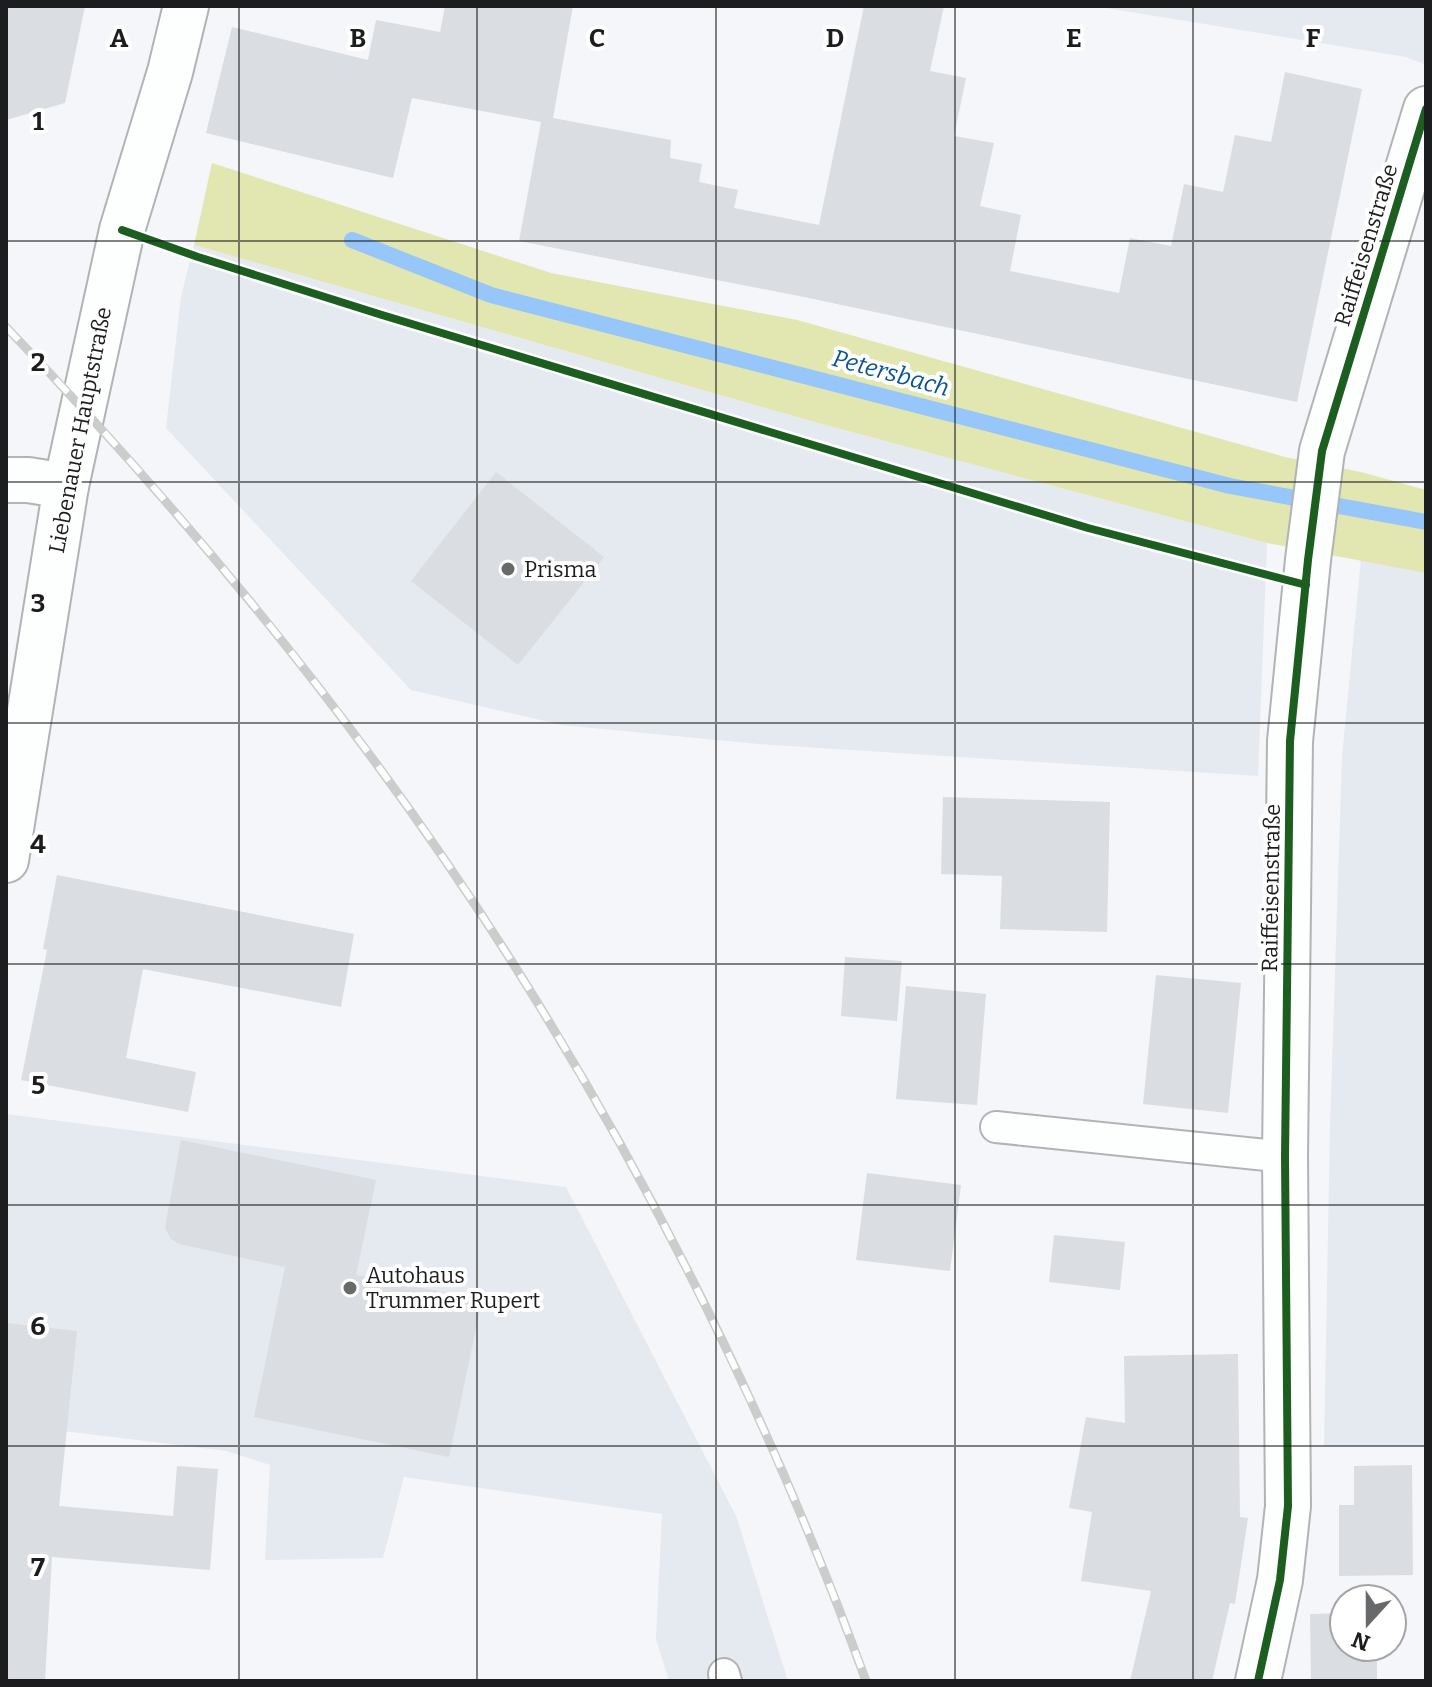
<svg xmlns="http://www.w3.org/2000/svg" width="1432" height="1687" font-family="Bitter,serif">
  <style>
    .built { fill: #e5e9f0 }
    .green { fill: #e2e6b0 }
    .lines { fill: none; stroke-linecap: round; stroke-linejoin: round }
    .stream { stroke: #96c6fa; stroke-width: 16 }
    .building { fill: #dadde2 }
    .lane-casing { stroke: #b1b3b5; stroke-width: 34 }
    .street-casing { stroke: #b1b3b5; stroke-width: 48 }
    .secondary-casing { stroke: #b1b3b5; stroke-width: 48 }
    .primary-casing { stroke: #b1b3b5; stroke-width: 48 }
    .lane { stroke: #fdfefe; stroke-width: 30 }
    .street { stroke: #fdfefe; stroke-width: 44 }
    .secondary { stroke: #fdfefe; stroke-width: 44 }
    .primary { stroke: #fdfefe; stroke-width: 44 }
    .rail-casing { stroke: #cbcccc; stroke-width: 9 }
    .rail { stroke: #fff; stroke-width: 6; stroke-dasharray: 18; stroke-linecap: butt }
    .cycleway-casing { stroke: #fff; stroke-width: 13 }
    .cycleway { stroke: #1b5e20; stroke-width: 8 }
    .grid { fill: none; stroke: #1c1d1e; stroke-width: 2; stroke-opacity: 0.55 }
    .poi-dot { fill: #68696b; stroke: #fff; stroke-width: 3 }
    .labels { text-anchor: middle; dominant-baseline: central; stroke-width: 8; stroke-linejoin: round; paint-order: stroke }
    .street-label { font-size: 22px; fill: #1c1d1e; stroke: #fff }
    .poi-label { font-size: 22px; fill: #1c1d1e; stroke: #fff; text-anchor: start }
    .water-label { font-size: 24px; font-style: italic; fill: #0a5496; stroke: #fff }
    .grid-label { font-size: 26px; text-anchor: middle; font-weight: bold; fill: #1c1d1e; stroke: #fff; stroke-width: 8; stroke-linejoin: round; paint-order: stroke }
  </style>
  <rect width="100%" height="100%" fill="#f4f6f9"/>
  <g class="built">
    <polygon points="1094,6 1426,6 1426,65 1406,57"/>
    <polygon points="194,245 822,424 1267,543 1258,776 758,744 562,725 411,690 166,428 181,297"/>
    <polygon points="1361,559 1426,573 1426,1446 1324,1446 1330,1127 1342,757"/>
    <polygon points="6,1114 566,1187 736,1516 788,1681 669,1681 656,1639 662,1514 404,1477 383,1558 265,1560 270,1465 227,1451 6,1424"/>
  </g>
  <polygon class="green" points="212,163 551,273 797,320 1285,457 1361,472 1426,490 1426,573 1267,543 822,424 194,245"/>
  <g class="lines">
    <polyline class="stream" points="352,240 491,295 1230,486 1426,522"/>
  </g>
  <g class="building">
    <polygon points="6,6 85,6 65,103 6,120"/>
    <polygon points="445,6 573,6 553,118 671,140 670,158 702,164 699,182 738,190 734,208 819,225 864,6 944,6 930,71 966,78 954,136 994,143 980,206 1021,215 1010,271 1119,293 1130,238 1171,246 1184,184 1223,192 1235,135 1271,142 1285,72 1362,89 1297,402 804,297 519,241 541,122 412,98 393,178 206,133 232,27 368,60 376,20 440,32"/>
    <polygon points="496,472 604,557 518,665 411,581"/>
    <polygon points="943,797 1110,802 1107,932 1000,929 1002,876 941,874"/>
    <polygon points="57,875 354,934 341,1007 143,969 126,1058 196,1072 188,1112 21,1080 47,950 43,949"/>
    <polygon points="845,957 902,961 897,1021 841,1016"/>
    <polygon points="1156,975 1241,983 1228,1113 1143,1104"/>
    <polygon points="906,986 986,994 977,1105 896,1099"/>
    <polygon points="181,1140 376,1180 356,1275 482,1300 449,1457 254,1417 285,1267 179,1244 171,1239 165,1228"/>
    <polygon points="867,1173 961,1185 950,1271 856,1260"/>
    <polygon points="1054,1235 1125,1242 1120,1290 1049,1282"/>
    <polygon points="6,1323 77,1331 59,1506 173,1516 177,1466 218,1469 210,1570 52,1557 45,1681 6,1681"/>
    <polygon points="1238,1354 1240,1517 1248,1518 1235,1604 1230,1603 1212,1681 1130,1681 1151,1591 1081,1581 1092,1512 1069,1508 1086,1417 1125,1423 1124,1356"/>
    <polygon points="1412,1465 1413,1575 1339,1576 1339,1505 1354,1505 1354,1466"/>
    <polygon points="1344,1613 1344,1647 1377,1647 1377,1681 1311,1681 1310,1614"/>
  </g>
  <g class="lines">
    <g class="lane-casing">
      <g id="lane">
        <polyline points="996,1127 1285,1157"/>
        <polyline points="724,1674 726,1681"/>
      </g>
    </g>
    <g class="street-casing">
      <polyline id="street" points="6,480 28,480 66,486"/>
    </g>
    <g class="secondary-casing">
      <polyline id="secondary" points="1258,1681 1280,1580 1288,1506 1285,1157 1290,741 1308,560 1322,451 1426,109"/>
    </g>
    <g class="primary-casing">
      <polyline id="primary" points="6,860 66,486 122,230 170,72 186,6"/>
    </g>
    <use href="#lane" class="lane"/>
    <use href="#street" class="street"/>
    <use href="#secondary" class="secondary"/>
    <use href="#primary" class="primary"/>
    <g class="rail-casing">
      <path id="rail" d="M6 327C191 520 363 728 507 954 652 1182 774 1428 866 1681"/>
    </g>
    <use href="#rail" class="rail"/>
    <g class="cycleway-casing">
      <g id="cycleway">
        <polyline points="122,230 198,257 382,315 1088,528 1306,585"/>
        <polyline points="1258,1681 1280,1580 1288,1506 1285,1157 1290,741 1308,560 1322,451 1426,109"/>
      </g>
    </g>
    <use href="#cycleway" class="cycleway"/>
  </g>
  <path class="grid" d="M239 6V1681M477 6V1681M716 6V1681M955 6V1681M1193 6V1681M6 241H1426M6 482H1426M6 723H1426M6 964H1426M6 1205H1426M6 1446H1426"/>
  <g class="poi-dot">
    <circle cx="508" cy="569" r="8"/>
    <circle cx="350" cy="1288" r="8"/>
  </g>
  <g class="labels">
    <g class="street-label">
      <text transform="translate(1366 245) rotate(-73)">Raiffeisenstraße</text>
      <text transform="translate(80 430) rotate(-79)">Liebenauer Hauptstraße</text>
      <text transform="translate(1271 888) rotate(-89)">Raiffeisenstraße</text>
    </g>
    <g class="poi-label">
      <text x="524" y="569">Prisma</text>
      <text x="366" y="1275">Autohaus<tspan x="366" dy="25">Trummer Rupert</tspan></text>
    </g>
    <g class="water-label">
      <text transform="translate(891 373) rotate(15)">Petersbach</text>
    </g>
  </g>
  <g class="grid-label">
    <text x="119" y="47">A</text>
    <text x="358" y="47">B</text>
    <text x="597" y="47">C</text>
    <text x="835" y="47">D</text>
    <text x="1074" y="47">E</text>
    <text x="1313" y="47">F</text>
    <text x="38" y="130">1</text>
    <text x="38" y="371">2</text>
    <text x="38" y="612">3</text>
    <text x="38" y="853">4</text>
    <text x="38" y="1094">5</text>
    <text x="38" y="1335">6</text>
    <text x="38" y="1576">7</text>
  </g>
  <rect width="1432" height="1687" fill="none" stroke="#1c1d1e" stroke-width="16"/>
  <g transform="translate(1368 1623) rotate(201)"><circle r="38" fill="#ffffff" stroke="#a4a5a5" stroke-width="2"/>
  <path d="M0-6L14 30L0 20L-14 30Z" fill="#68696b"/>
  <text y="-12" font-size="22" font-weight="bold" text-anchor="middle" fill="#1c1d1e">N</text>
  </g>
</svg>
